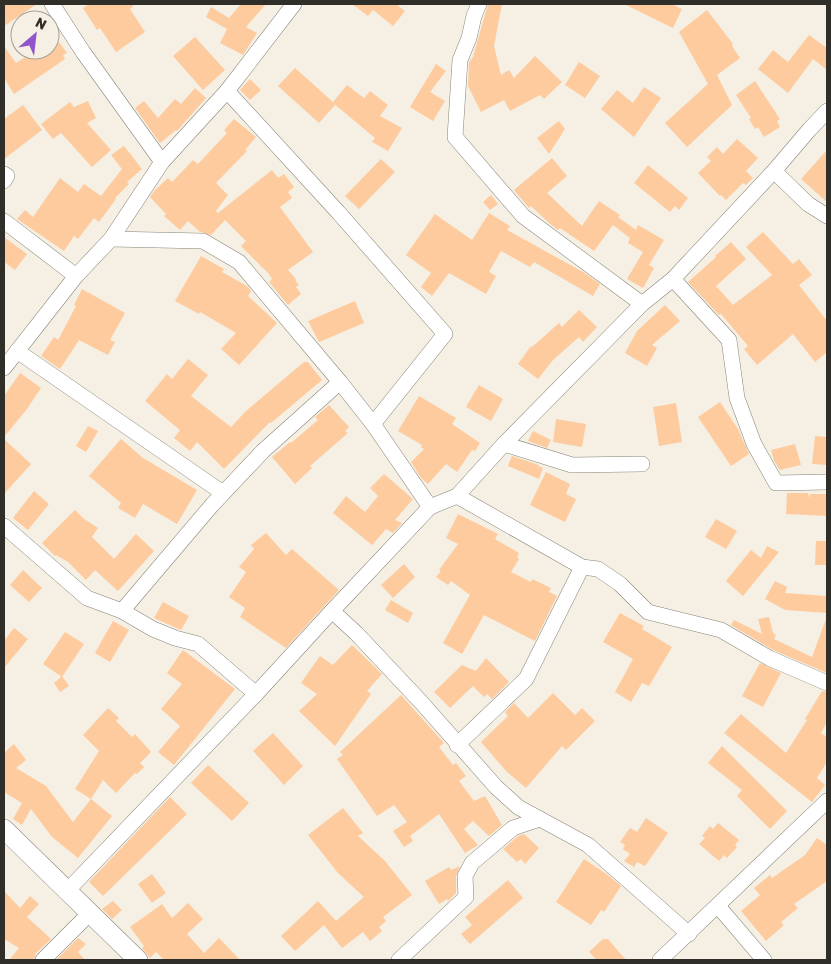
<svg xmlns="http://www.w3.org/2000/svg" width="831" height="964" font-family="Rubik,sans-serif">
  <style>
    .building { fill: #fecb9f }
    .lines { fill: none; stroke-linecap: round; stroke-linejoin: round }
    .minor-casing { stroke: #878378; stroke-width: 16 }
    .tertiary-casing { stroke: #878378; stroke-width: 20 }
    .minor { stroke: #fff; stroke-width: 15 }
    .tertiary { stroke: #fff; stroke-width: 19 }
  </style>
  <rect width="100%" height="100%" fill="#f5f0e3"/>
  <g class="building">
    <polygon points="4,4 37,4 4,26"/>
    <polygon points="89,4 135,4 130,9 145,32 116,52 100,28 97,30 83,8"/>
    <polygon points="241,4 266,4 246,27 257,33 243,55 220,43 227,29 206,17 211,7 229,18"/>
    <polygon points="352,4 396,4 405,11 393,26 373,10 368,16"/>
    <polygon points="488,4 502,4 494,46 501,75 509,70 514,78 535,56 562,82 544,99 540,95 510,111 504,100 481,112 468,86 469,62 473,57"/>
    <polygon points="624,4 672,4 682,9 673,28"/>
    <polygon points="707,10 733,44 732,46 740,58 717,75 732,105 687,147 665,123 708,84 679,32"/>
    <polygon points="809,35 827,48 827,70 813,59 788,93 758,69 773,50 788,62"/>
    <polygon points="195,37 225,70 203,90 173,56"/>
    <polygon points="59,42 67,53 63,55 65,59 14,94 4,78 4,46 16,63 36,50 50,50 50,48"/>
    <polygon points="579,62 600,76 585,98 565,85"/>
    <polygon points="436,64 446,71 430,92 445,101 433,121 410,107"/>
    <polygon points="295,68 333,102 347,85 364,98 370,91 388,105 380,116 402,128 388,151 372,142 375,138 333,103 335,105 319,123 278,86"/>
    <polygon points="250,79 261,90 250,100 240,90"/>
    <polygon points="755,81 780,119 777,121 780,127 764,137 758,127 755,129 749,119 751,118 736,95"/>
    <polygon points="644,87 661,98 634,137 601,109 617,90 633,103"/>
    <polygon points="195,88 206,98 177,131 176,130 160,143 135,108 144,101 158,118 175,99 181,104"/>
    <polygon points="88,101 96,118 87,123 111,150 92,167 61,133 53,139 41,124 70,102 74,107"/>
    <polygon points="23,105 42,130 4,159 4,119"/>
    <polygon points="234,119 256,137 245,150 247,151 216,183 228,195 216,211 218,213 272,170 278,178 284,174 294,187 288,192 292,198 280,207 313,252 288,270 296,279 295,280 299,285 296,287 301,294 288,305 269,282 272,279 268,273 241,246 246,241 225,220 211,235 200,232 188,221 180,230 164,216 166,214 150,197 155,190 168,178 172,182 193,160 198,164 227,133 224,130"/>
    <polygon points="559,121 565,129 549,154 537,138"/>
    <polygon points="737,139 758,158 746,171 753,178 746,185 743,183 726,200 721,195 720,196 698,173 711,161 707,157 717,147 723,154"/>
    <polygon points="124,146 142,169 127,182 129,184 115,198 116,199 99,222 94,218 78,239 74,236 64,251 17,219 25,210 33,217 60,178 78,192 84,184 101,196 122,169 111,155"/>
    <polygon points="827,150 827,202 801,179"/>
    <polygon points="552,158 567,176 547,193 582,226 599,201 620,215 618,217 636,230 638,225 664,240 649,265 654,268 643,288 627,279 643,252 628,243 630,238 613,225 594,251 560,228 558,230 549,223 531,206 529,208 514,190"/>
    <polygon points="381,159 395,172 359,209 345,196"/>
    <polygon points="648,165 688,198 679,210 675,206 670,212 634,183"/>
    <polygon points="491,195 498,204 490,210 483,202"/>
    <polygon points="489,213 510,226 507,230 583,272 600,284 593,296 534,262 530,267 501,251 489,272 496,276 486,294 449,273 432,296 421,287 431,273 406,255 435,214 472,240"/>
    <polygon points="763,232 793,264 799,259 812,275 799,285 827,321 827,352 815,362 793,334 757,365 744,349 748,346 721,314 719,315 688,282 716,257 715,256 731,242 746,259 716,286 733,305 772,275 746,247"/>
    <polygon points="4,237 27,254 15,270 4,262"/>
    <polygon points="201,256 224,269 222,272 247,286 251,291 248,296 277,323 239,365 221,349 236,333 200,312 199,314 175,301"/>
    <polygon points="82,289 125,313 110,340 115,342 108,355 79,340 60,369 41,356 54,337 58,340 76,306 74,305"/>
    <polygon points="355,301 364,323 319,342 308,321"/>
    <polygon points="665,305 680,321 652,345 657,348 647,366 625,353 637,331"/>
    <polygon points="579,310 597,327 583,342 579,337 553,360 538,379 518,364 531,346 532,347 559,323 562,327"/>
    <polygon points="188,359 208,375 191,396 231,427 246,411 304,362 308,362 322,380 271,423 270,422 224,469 197,442 190,451 174,438 180,430 145,401 167,374 172,379"/>
    <polygon points="20,373 41,388 27,409 4,437 4,396"/>
    <polygon points="479,385 503,399 491,421 466,407"/>
    <polygon points="419,396 456,418 452,424 480,443 475,451 472,450 457,472 446,464 428,484 421,478 411,462 424,449 421,447 422,445 398,431"/>
    <polygon points="720,402 738,429 749,454 731,466 698,417"/>
    <polygon points="676,403 682,442 659,446 653,407"/>
    <polygon points="329,405 349,427 345,431 348,433 310,466 312,468 295,484 272,457 290,442 291,443 318,420 315,417"/>
    <polygon points="556,419 586,424 582,447 553,442"/>
    <polygon points="88,426 98,431 86,452 76,446"/>
    <polygon points="533,431 551,440 547,448 528,441"/>
    <polygon points="815,436 827,437 827,465 812,464"/>
    <polygon points="4,439 31,464 4,494"/>
    <polygon points="121,439 143,458 197,490 177,524 143,504 135,518 118,508 121,503 89,476"/>
    <polygon points="795,444 801,465 780,470 774,461 771,450"/>
    <polygon points="512,456 539,465 538,466 543,468 539,479 508,466"/>
    <polygon points="546,472 570,484 566,494 576,499 565,522 530,505"/>
    <polygon points="384,474 413,499 395,520 402,523 393,533 386,529 372,545 333,513 346,496 365,512 378,496 370,488"/>
    <polygon points="34,491 49,504 28,530 13,518"/>
    <polygon points="787,493 808,493 809,498 810,494 827,494 827,516 786,514"/>
    <polygon points="75,510 84,519 98,528 92,537 114,559 136,534 154,551 118,591 95,570 86,580 68,562 56,555 55,556 42,543"/>
    <polygon points="458,514 498,534 495,539 519,553 517,557 519,559 511,572 531,582 532,579 551,588 549,592 557,596 535,641 484,615 462,654 443,643 470,595 451,581 448,585 436,577 441,571 439,570 458,544 446,538"/>
    <polygon points="716,519 737,531 726,549 705,537"/>
    <polygon points="266,533 286,555 292,549 339,590 286,648 240,617 245,608 229,597 246,572 239,567 254,549 251,545"/>
    <polygon points="816,541 827,541 827,565 815,565"/>
    <polygon points="767,546 779,552 743,596 726,581 751,550 761,558"/>
    <polygon points="404,564 415,577 393,598 381,585"/>
    <polygon points="23,570 42,588 29,602 10,585"/>
    <polygon points="775,581 787,587 785,593 827,596 827,613 785,610 765,599"/>
    <polygon points="391,600 413,613 408,623 385,610"/>
    <polygon points="163,602 189,616 181,630 154,618"/>
    <polygon points="620,613 644,626 642,629 672,647 649,686 642,683 631,702 615,692 633,659 603,642"/>
    <polygon points="769,617 773,633 776,635 774,639 812,657 826,619 827,619 827,673 773,650 731,625 734,620 762,634 758,619"/>
    <polygon points="113,621 129,630 110,662 95,653"/>
    <polygon points="14,628 28,639 4,668 4,641"/>
    <polygon points="65,632 84,644 62,677 43,664"/>
    <polygon points="352,645 382,674 367,691 371,694 335,746 299,711 317,694 301,683 320,656 333,665"/>
    <polygon points="183,650 235,689 174,765 158,752 180,726 161,709 182,684 167,673"/>
    <polygon points="486,658 509,682 492,699 487,694 484,697 473,686 450,708 434,692 462,665 476,671"/>
    <polygon points="760,663 781,673 763,707 742,696"/>
    <polygon points="62,676 69,686 60,692 54,683"/>
    <polygon points="822,691 827,692 827,722 821,733 827,737 827,762 817,778 825,785 812,802 724,733 741,714 786,753 807,720 805,719"/>
    <polygon points="553,693 575,715 582,708 595,721 566,750 562,746 526,788 506,771 481,742 508,716 505,712 514,703 528,718"/>
    <polygon points="401,695 444,743 439,747 453,765 456,763 466,776 459,781 474,801 485,796 502,825 489,836 473,821 464,829 478,845 465,853 439,814 410,836 413,841 404,847 393,831 407,822 394,805 377,816 337,759 343,755 340,752"/>
    <polygon points="108,708 119,718 116,721 132,737 135,734 151,752 140,763 144,767 137,774 135,773 116,793 103,780 91,799 75,789 99,751 83,735"/>
    <polygon points="273,733 303,766 284,785 253,751"/>
    <polygon points="14,744 26,760 16,768 46,786 73,822 91,799 112,816 78,858 52,837 31,809 22,825 13,819 22,803 4,792 4,753"/>
    <polygon points="722,746 787,811 770,829 737,796 742,790 708,763"/>
    <polygon points="208,765 249,803 232,821 191,783"/>
    <polygon points="170,797 187,814 103,896 89,882"/>
    <polygon points="343,808 363,833 358,836 385,861 412,895 383,917 386,921 379,927 382,931 370,941 363,932 342,948 324,925 295,951 281,936 318,901 336,921 364,897 338,873 308,835"/>
    <polygon points="646,818 668,833 645,866 637,862 634,867 624,861 630,854 623,849 625,845 620,842 630,828 637,832"/>
    <polygon points="718,823 739,840 735,845 737,847 727,858 724,855 719,861 699,844 705,838 702,836 710,826 713,829"/>
    <polygon points="524,834 539,848 525,864 521,859 517,862 503,849 518,836"/>
    <polygon points="817,838 827,845 827,881 794,904 798,908 781,922 784,925 766,941 741,911 760,895 754,888 770,875 772,878 805,855"/>
    <polygon points="584,859 608,875 621,886 604,912 601,910 591,925 556,902"/>
    <polygon points="460,866 456,876 456,893 448,901 447,899 439,904 425,881 449,867 451,870"/>
    <polygon points="152,874 166,893 152,903 138,884"/>
    <polygon points="508,880 523,898 470,944 461,934 472,925 465,917"/>
    <polygon points="4,891 20,908 30,896 39,904 27,917 51,939 36,953 34,960 9,960 19,948 4,939"/>
    <polygon points="113,901 122,910 112,919 102,909"/>
    <polygon points="188,903 203,919 187,934 204,953 219,938 240,960 164,960 156,952 150,958 149,957 142,948 144,946 130,927 162,904 172,918"/>
    <polygon points="78,938 86,944 78,952 85,960 56,960"/>
    <polygon points="603,939 608,939 626,960 597,960 589,952"/>
  </g>
  <g class="lines">
    <g class="minor-casing">
      <g id="minor">
        <polyline points="52,4 83,52 162,162"/>
        <polyline points="479,4 474,16 469,38 460,60 455,137 523,216 642,304"/>
        <polyline points="227,91 338,212 445,334 373,424"/>
        <polyline points="774,171 808,204 827,216"/>
        <polyline points="4,174 7,176 4,181"/>
        <polyline points="4,221 76,276"/>
        <polyline points="111,239 203,241 239,262 340,382 373,424 430,507"/>
        <polyline points="673,279 729,340 737,398 754,444 776,483 827,482"/>
        <polyline points="17,351 223,493"/>
        <polyline points="4,368 76,276 111,239 162,162 227,91 294,4"/>
        <polyline points="504,444 572,465 642,464"/>
        <polyline points="457,496 582,567 598,569 620,584 648,612 721,630 769,658 827,683"/>
        <polyline points="4,526 87,598 122,611 153,629 175,638 198,644 256,694"/>
        <polyline points="122,611 212,505 263,451 340,382"/>
        <polyline points="332,611 356,633 421,702 496,787 518,807 588,845 689,934"/>
        <polyline points="457,745 526,679 582,567"/>
        <polyline points="67,891 256,694 332,611 430,507 457,496 504,444 642,304 673,279 774,171 809,130 827,111"/>
        <polyline points="718,906 764,960"/>
        <polyline points="43,960 90,913"/>
        <polyline points="399,960 466,897 465,876 472,863 513,828 540,819"/>
        <polyline points="660,960 827,801"/>
      </g>
    </g>
    <g class="tertiary-casing">
      <polyline id="tertiary" points="4,829 138,960"/>
    </g>
    <use href="#minor" class="minor"/>
    <use href="#tertiary" class="tertiary"/>
  </g>
  <rect width="831" height="964" fill="none" stroke="#2f2e29" stroke-width="10"/>
  <g transform="translate(35 35) rotate(28)"><circle r="24" fill="#f5f0e3" stroke="#a6a299"/>
  <path d="M0-4L9 19L0 12L-9 19Z" fill="#9055cc"/>
  <text y="-8" font-size="14" font-weight="bold" text-anchor="middle" fill="#2f2e29">N</text>
  </g>
</svg>
